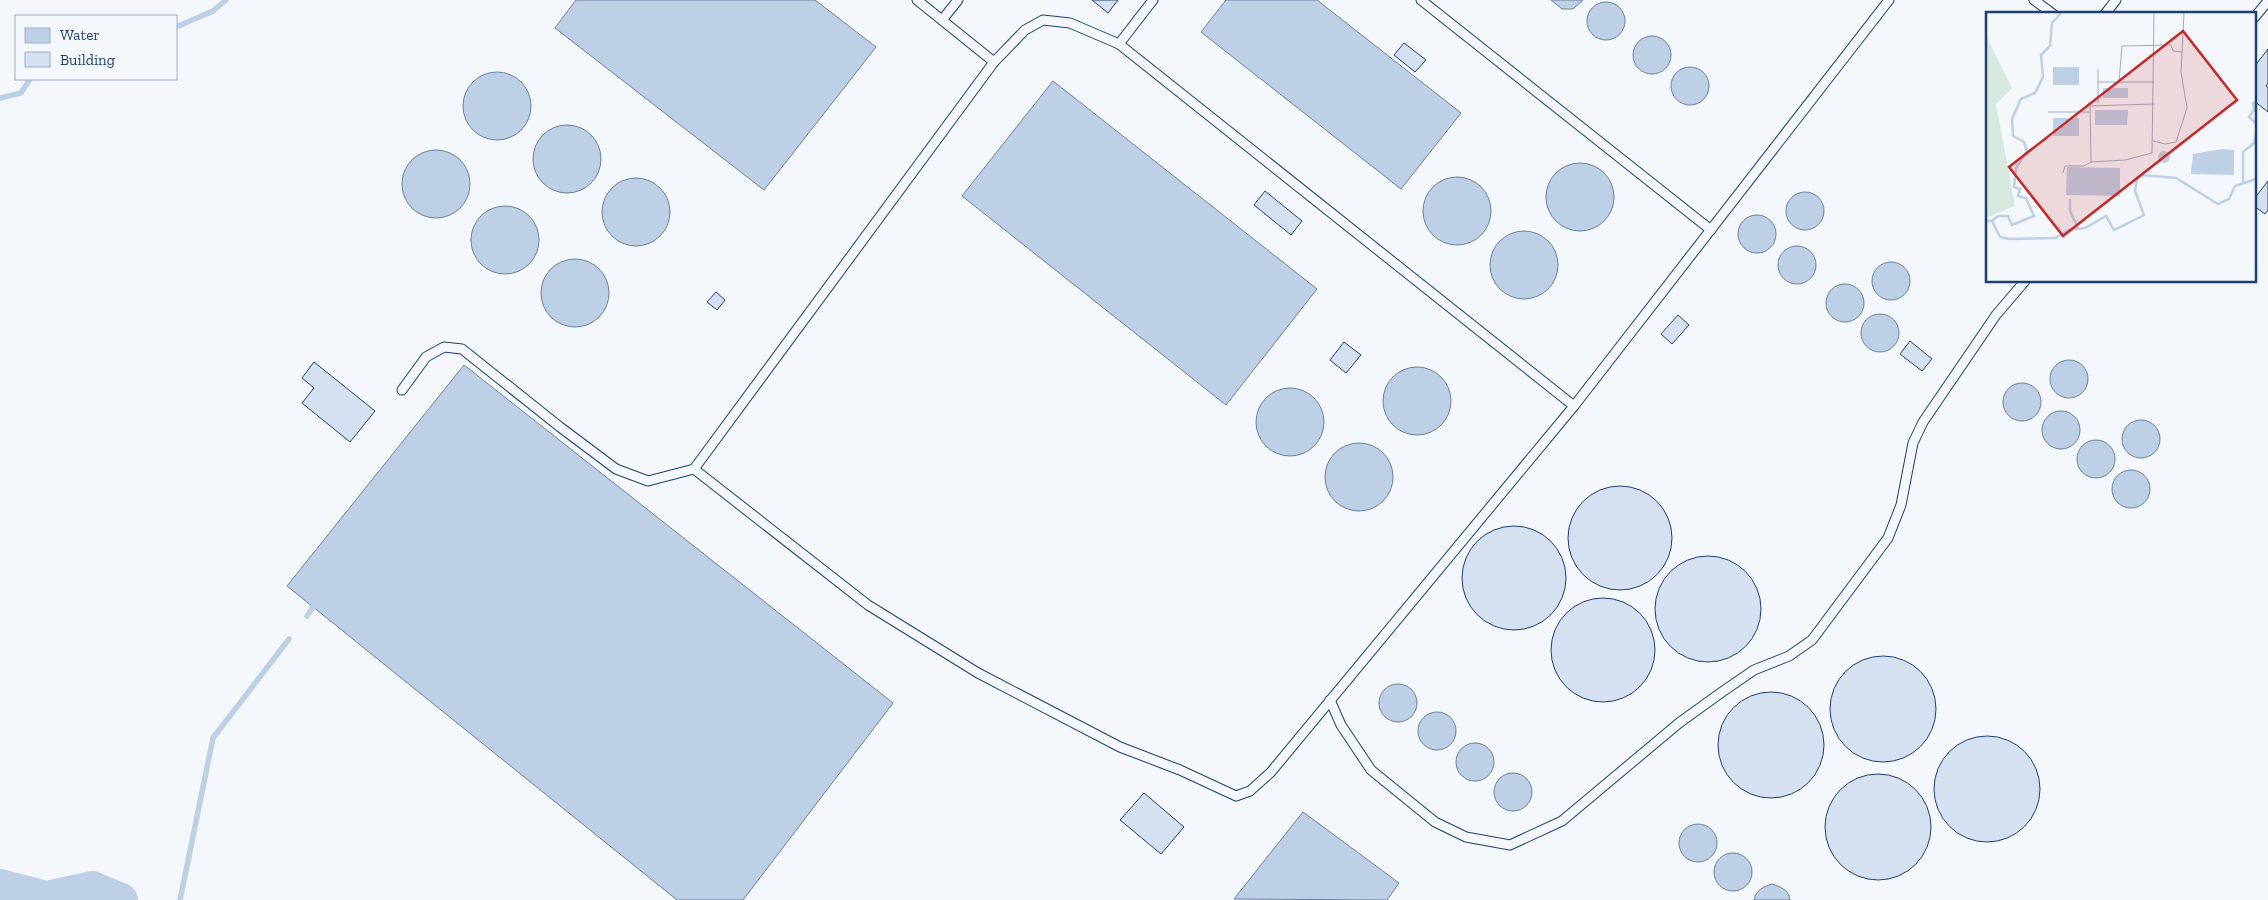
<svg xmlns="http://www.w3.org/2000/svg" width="2268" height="900" font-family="'Zilla Slab',serif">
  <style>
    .water { fill: #bed0e5; stroke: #687fa3 }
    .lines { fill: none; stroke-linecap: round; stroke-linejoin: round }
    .stream { stroke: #bed0e5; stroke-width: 5.5 }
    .river { stroke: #bed0e5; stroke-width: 34 }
    .building { fill: #d5e0f0; stroke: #1d3f73 }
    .lane-casing { stroke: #1d3f73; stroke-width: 11 }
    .lane { stroke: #f4f7fb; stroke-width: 9 }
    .inset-river { fill: none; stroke: #bed0e5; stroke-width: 2.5 }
    .inset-road { fill: none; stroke: #9eadc5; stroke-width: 1 }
    .view { fill: #c62828; fill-opacity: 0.15; stroke: #c62828; stroke-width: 2.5 }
    .inset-edge { fill: none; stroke: #1d3f73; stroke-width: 2.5 }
  </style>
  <rect width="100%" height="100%" fill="#f4f7fb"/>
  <g class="water">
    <polygon points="576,0 815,0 876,47 764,190 555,28"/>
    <polygon points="1226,0 1317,0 1461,113 1401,189 1201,32"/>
    <polygon points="1551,0 1583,0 1573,9 1562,9"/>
    <circle cx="1606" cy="21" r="19"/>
    <circle cx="1652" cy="55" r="19"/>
    <circle cx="1690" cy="86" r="19"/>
    <circle cx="497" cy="106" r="34"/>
    <polygon points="1053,81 1317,289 1226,405 962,196"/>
    <circle cx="567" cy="159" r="34"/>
    <circle cx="436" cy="184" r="34"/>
    <circle cx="1580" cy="197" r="34"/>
    <circle cx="1457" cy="211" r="34"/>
    <circle cx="636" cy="212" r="34"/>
    <circle cx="1805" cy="211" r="19"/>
    <circle cx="505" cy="240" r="34"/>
    <circle cx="1757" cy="234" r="19"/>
    <circle cx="1524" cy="265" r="34"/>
    <circle cx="1797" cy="265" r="19"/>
    <circle cx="575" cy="293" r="34"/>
    <circle cx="1891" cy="281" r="19"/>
    <circle cx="1845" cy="303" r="19"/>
    <circle cx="1880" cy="333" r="19"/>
    <circle cx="2069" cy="379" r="19"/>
    <polygon points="464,365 893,703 743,900 677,900 287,586"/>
    <circle cx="1417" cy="401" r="34"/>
    <circle cx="2022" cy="402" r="19"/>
    <circle cx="1290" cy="422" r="34"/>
    <circle cx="2061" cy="430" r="19"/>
    <circle cx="2141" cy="439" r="19"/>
    <circle cx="2096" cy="459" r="19"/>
    <circle cx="1359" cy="477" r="34"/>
    <circle cx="2131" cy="489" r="19"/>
    <circle cx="1398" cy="703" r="19"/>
    <circle cx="1437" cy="731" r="19"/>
    <circle cx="1475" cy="762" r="19"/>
    <circle cx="1513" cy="792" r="19"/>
    <polygon points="1303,812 1399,883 1387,900 1234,899"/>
    <circle cx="1698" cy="843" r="19"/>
    <circle cx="1733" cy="872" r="19"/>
    <path d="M1772 884C1781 887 1789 890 1790 900H1754C1756 890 1763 887 1772 884Z"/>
  </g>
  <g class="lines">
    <g class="stream">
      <polyline points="176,27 213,11 226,0"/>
      <polyline points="0,98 21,93 30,79"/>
      <polyline points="307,616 313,607"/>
      <polyline points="180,900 213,738 289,639"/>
    </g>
    <polyline class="river" points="0,886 46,898 92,888 121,900"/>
  </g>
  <g class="building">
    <polygon points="1092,0 1118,0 1108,13"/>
    <polygon points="1404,43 1426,60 1415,72 1394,55"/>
    <polygon points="2268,49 2268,83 2266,86 2268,87 2268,112 2254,101 2254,67"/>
    <polygon points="2268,181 2268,210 2265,214 2254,206 2254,199"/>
    <polygon points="1265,191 1302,221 1291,235 1254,205"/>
    <polygon points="716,292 725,300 717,310 707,302"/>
    <polygon points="1678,315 1689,325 1672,344 1661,334"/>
    <polygon points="1910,341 1932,359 1922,371 1900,354"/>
    <polygon points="1344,342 1361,355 1346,373 1330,360"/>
    <polygon points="314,362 375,411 350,442 302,403 314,388 302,378"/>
    <circle cx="1620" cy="538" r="52"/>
    <circle cx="1514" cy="578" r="52"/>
    <circle cx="1708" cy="609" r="53"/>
    <circle cx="1603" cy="650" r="52"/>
    <circle cx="1883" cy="709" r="53"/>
    <circle cx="1771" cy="745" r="53"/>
    <circle cx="1987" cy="789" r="53"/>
    <circle cx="1878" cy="827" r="53"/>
    <polygon points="1144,793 1184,827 1161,854 1120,820"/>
  </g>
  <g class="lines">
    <g class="lane-casing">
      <g id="lane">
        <polyline points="917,0 994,62"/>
        <polyline points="1421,0 1711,230"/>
        <polyline points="2034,0 2053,14"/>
        <polyline points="2105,14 2116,0"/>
        <polyline points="2254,18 2268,1"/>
        <polyline points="942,20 958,0"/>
        <polyline points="1119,44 1153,0"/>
        <polyline points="402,390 426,357 444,347 462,349 560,427 616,469 648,481 694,469 994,62 1025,30 1043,20 1070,23 1119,44 1574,406"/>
        <polyline points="694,469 868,605 978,673 1120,747 1180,770 1236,796 1250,791 1271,772 1574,406 1889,0"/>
        <polyline points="1330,700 1341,725 1371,770 1435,822 1466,837 1510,845 1562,821 1679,723 1722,692 1754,670 1789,656 1812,640 1888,538 1901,505 1913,443 1923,422 1996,315 2025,281"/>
      </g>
    </g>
    <use href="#lane" class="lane"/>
  </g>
  <g transform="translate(1986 12)">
    <rect width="270" height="270" fill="#f4f7fb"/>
    <path d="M0 24 26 76 10 92 29 194 0 206Z" fill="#d7e8df"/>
    <path d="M67 55H93V73H67ZM117 76H142V86H117ZM109 98H142L141 113H109ZM67 106H93V124H67ZM236 137 248 138V163L205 162 207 142ZM172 145a6 6 0 1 1 12 0a6 6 0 1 1-12 0ZM81 155 134 156V184L80 183Z" fill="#bed0e5"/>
    <path class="inset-river" d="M270 90 267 91 268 98 263 105 270 111M257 170V140L268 131 270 123M84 187V199L92 216M0 209H6L14 225 23 227 69 226 83 218 99 216 120 204 128 218 158 203 149 179 151 167 156 163 190 166 232 192 243 187 249 174 270 167M6 209 12 204H22L26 213 48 204 40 186 32 184 34 177 28 175 30 156 41 139 38 130 27 124 26 107 35 87 49 81 57 65 55 43 64 34 66 11 75 1"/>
    <path class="inset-road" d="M112 57V91M112 70H168M133 70 136 34 185 33 187 39 196 40M62 100H103M167 129 179 132 190 130 201 96 195 60 198 1M105 150 139 148 166 141 168 1M77 161 79 154H98L105 150 104 94 168 92"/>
    <path class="view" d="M197 19 251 88 77 224 23 155Z"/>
    <rect width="270" height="270" class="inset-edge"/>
  </g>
  <rect x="15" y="15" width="162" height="65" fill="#f4f7fb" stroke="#9eadc5"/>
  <rect x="25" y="28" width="25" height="15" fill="#bed0e5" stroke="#9eadc5"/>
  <text x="60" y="40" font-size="15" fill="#1d3f73">Water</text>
  <rect x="25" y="52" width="25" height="15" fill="#d5e0f0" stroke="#9eadc5"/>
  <text x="60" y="65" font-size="15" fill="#1d3f73">Building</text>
</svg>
